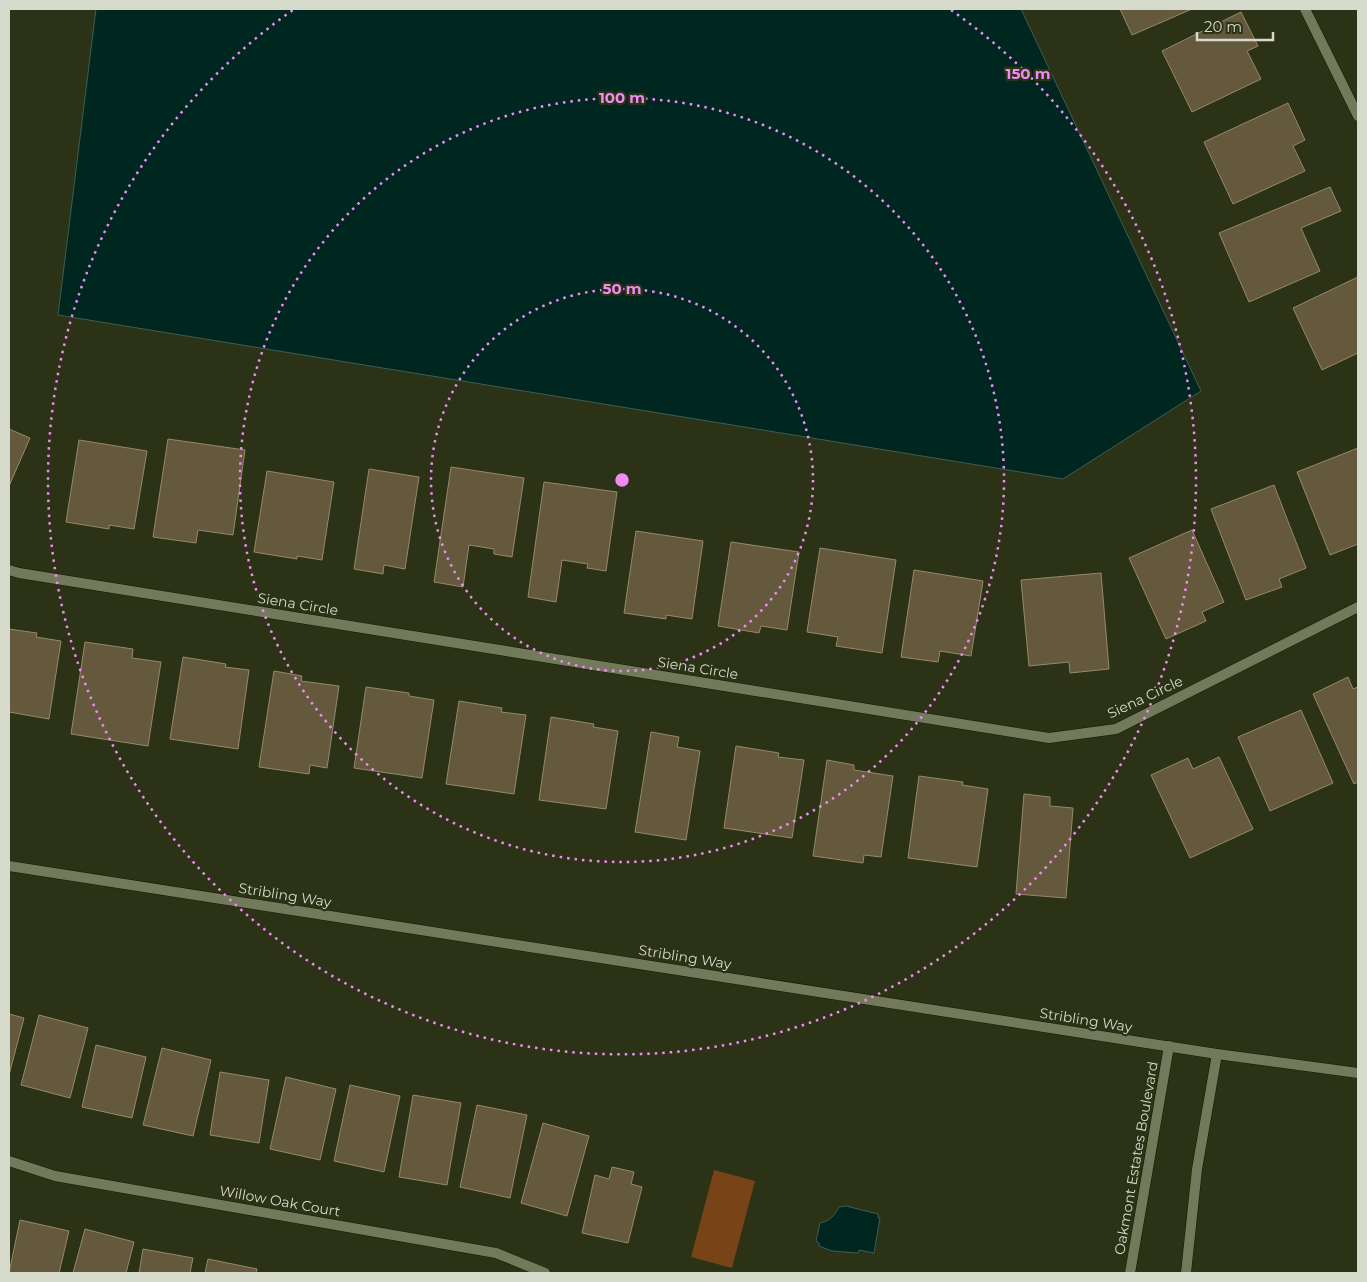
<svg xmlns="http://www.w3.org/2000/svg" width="1367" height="1282" font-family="Montserrat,sans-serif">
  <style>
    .green { fill: #774317 }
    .water { fill: #002620; stroke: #405c53 }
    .building { fill: #64593c; stroke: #95896a }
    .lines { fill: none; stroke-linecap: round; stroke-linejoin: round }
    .minor-casing { stroke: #141901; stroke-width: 11 }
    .tertiary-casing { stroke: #141901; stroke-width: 11 }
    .minor { stroke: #727a5b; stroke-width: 10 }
    .tertiary { stroke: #727a5b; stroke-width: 10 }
    .ring { fill: none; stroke: #f08bf6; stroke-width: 2.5; stroke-dasharray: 2.5 5 }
    .labels { text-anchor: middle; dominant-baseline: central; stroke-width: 4.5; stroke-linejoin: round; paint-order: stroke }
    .street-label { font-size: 14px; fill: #d6daca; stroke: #2c3216 }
    .centre { fill: #f08bf6; stroke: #2c3216; stroke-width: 2.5 }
    .ring-label { font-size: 15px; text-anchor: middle; font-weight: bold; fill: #f08bf6; stroke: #2c3216; stroke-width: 4.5; stroke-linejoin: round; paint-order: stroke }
  </style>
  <rect width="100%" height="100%" fill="#2c3216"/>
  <polygon class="green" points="714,1170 755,1181 732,1268 691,1257"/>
  <g class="water">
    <polygon points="96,9 1021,9 1201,391 1063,479 58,315"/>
    <path d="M846 1206 878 1214V1218H880L874 1253 859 1250 858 1253 832 1251 819 1246V1243L816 1241 820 1223C830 1221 835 1215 839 1207Z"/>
  </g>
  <g class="building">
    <polygon points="1120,9 1192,9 1132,35"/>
    <polygon points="1241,12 1258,46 1247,51 1261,79 1192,112 1162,51"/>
    <polygon points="1288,103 1305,140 1293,146 1305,171 1233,204 1204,142"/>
    <polygon points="1330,187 1341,211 1301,228 1320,271 1249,302 1219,233"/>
    <polygon points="1358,277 1358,353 1322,370 1293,308"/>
    <polygon points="9,429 30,438 9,486"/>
    <polygon points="168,439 245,450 233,535 198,530 196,543 153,537"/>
    <polygon points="79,440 147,451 134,529 109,525 109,529 66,522"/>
    <polygon points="1358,448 1358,544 1330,555 1297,472"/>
    <polygon points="451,467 524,478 512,557 494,554 494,549 469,545 463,587 434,582"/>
    <polygon points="369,469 419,477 405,569 384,565 383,574 354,569"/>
    <polygon points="267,471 334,482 322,560 297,556 297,559 254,552"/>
    <polygon points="544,482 617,492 606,571 587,568 588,564 562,560 556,602 528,597"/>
    <polygon points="1274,485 1306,568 1279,579 1282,587 1246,600 1211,509"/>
    <polygon points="1192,530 1224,602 1202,612 1206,621 1166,639 1129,558"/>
    <polygon points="636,531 703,541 692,619 666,615 666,619 624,613"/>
    <polygon points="731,542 799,552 787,630 761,626 759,633 718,626"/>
    <polygon points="820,548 896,560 882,653 836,646 838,637 807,632"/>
    <polygon points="914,570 983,581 971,656 940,651 938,662 901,657"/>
    <polygon points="1101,573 1109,669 1070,673 1069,662 1029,666 1021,580"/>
    <polygon points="9,629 37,633 36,637 61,641 49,719 9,712"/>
    <polygon points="85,642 133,649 132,658 161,662 148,746 71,734"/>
    <polygon points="183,657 226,664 225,667 249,670 238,749 170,739"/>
    <polygon points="274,671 302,676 301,681 339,686 327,768 310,765 309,774 259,767"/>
    <polygon points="1348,677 1353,689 1358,687 1358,782 1354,784 1313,694"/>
    <polygon points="366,687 409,693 409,696 434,700 422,778 354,768"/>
    <polygon points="459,701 502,708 501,712 526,715 514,794 446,784"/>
    <polygon points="1301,710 1333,783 1270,811 1238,737"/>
    <polygon points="551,717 594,724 593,727 618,731 606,809 539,800"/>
    <polygon points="651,732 679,737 677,747 700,751 686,840 635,832"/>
    <polygon points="736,746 779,753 778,757 804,760 792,838 724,828"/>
    <polygon points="1219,757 1253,829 1190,858 1151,775 1188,758 1193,769"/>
    <polygon points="827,760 854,765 854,770 893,776 881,857 864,855 863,863 813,856"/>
    <polygon points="919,776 963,782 962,785 988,789 977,867 908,858"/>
    <polygon points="1024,794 1050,797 1050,806 1073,808 1066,898 1016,894"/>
    <polygon points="9,1014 24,1018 9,1075"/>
    <polygon points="39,1015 88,1028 70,1098 21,1085"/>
    <polygon points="96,1045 146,1057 132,1118 82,1107"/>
    <polygon points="162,1048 211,1060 193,1136 143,1125"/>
    <polygon points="220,1072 269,1080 259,1143 210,1135"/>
    <polygon points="286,1077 336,1089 320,1160 270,1149"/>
    <polygon points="350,1085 400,1096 384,1172 334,1161"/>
    <polygon points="413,1095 461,1103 447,1185 399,1177"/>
    <polygon points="477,1105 527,1115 510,1198 460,1187"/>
    <polygon points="543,1123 589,1136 567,1216 521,1203"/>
    <polygon points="612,1167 634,1172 631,1184 642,1187 628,1243 582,1233 595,1175 609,1179"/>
    <polygon points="20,1220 69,1231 59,1273 9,1273"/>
    <polygon points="85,1229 134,1242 126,1273 73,1273"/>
    <polygon points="143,1249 193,1258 190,1273 139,1273"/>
    <polygon points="208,1259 257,1269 256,1273 205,1273"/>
  </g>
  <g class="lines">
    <g class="minor-casing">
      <g id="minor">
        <polyline points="1305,9 1358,116"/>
        <polyline points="9,570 19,573 1049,738 1116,729 1358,607"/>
        <polyline points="9,1161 55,1176 496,1253 545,1273"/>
        <polyline points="1130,1273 1169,1046"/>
        <polyline points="1186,1273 1197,1169 1217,1054"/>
      </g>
    </g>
    <g class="tertiary-casing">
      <polyline id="tertiary" points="9,866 1217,1054 1358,1073"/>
    </g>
    <use href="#minor" class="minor"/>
    <use href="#tertiary" class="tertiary"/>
  </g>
  <g class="ring">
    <circle cx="622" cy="480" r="191"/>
    <circle cx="622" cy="480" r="382"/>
    <path d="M951 10A574 574 0 1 1 293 10"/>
  </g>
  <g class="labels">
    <g class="street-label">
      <text transform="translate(298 604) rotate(9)">Siena Circle</text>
      <text transform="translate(698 668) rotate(9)">Siena Circle</text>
      <text transform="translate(1145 697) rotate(-25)">Siena Circle</text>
      <text transform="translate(285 895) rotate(9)">Stribling Way</text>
      <text transform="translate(685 957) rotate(9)">Stribling Way</text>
      <text transform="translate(1086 1020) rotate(9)">Stribling Way</text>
      <text transform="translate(1136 1158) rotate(-80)">Oakmont Estates Boulevard</text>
      <text transform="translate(280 1201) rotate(10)">Willow Oak Court</text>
    </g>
  </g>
  <circle cx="622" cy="480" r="8" class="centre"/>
  <g class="ring-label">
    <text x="1028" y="79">150 m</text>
    <text x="622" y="103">100 m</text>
    <text x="622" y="294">50 m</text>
  </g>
  <rect width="1367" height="1282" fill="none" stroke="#d6daca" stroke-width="20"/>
  <path d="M1197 32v8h76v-8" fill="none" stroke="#d6daca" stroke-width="2.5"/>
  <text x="1204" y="32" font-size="15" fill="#d6daca" stroke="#2c3216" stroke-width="4" paint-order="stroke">20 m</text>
</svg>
